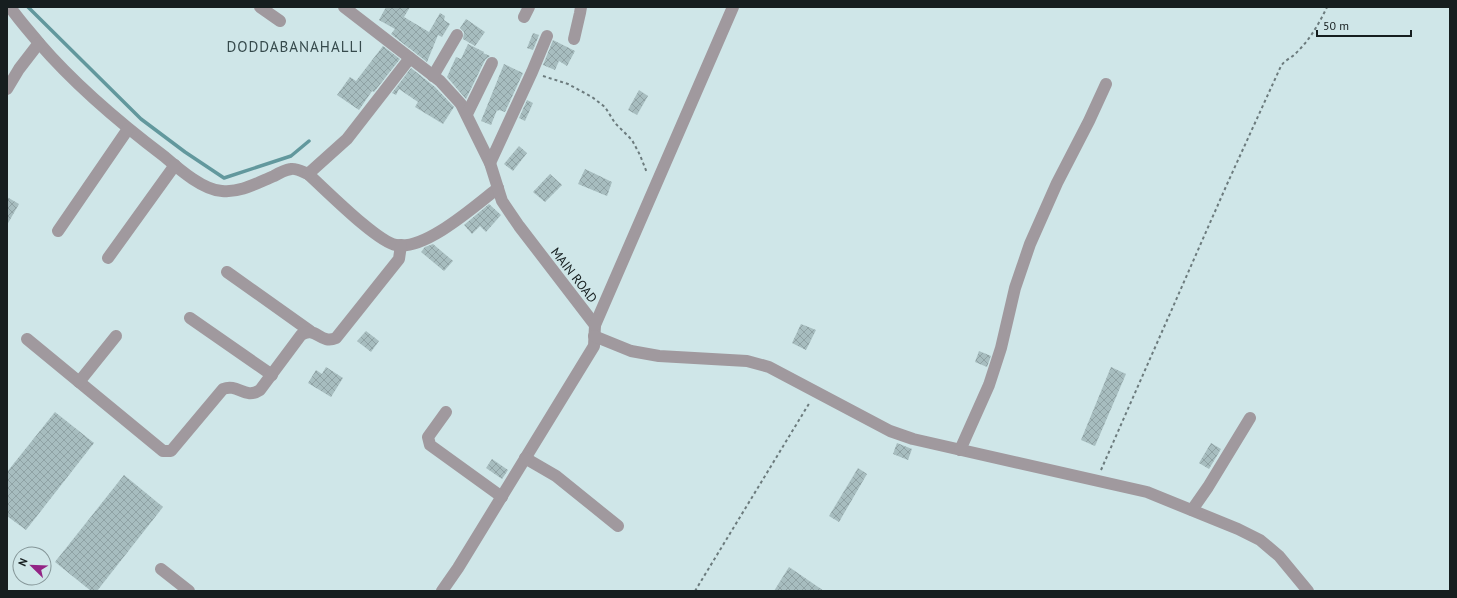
<svg xmlns="http://www.w3.org/2000/svg" width="1457" height="598" font-family="'PT Sans',sans-serif">
  <style>
    .lines { fill: none; stroke-linecap: round; stroke-linejoin: round }
    .stream { stroke: #62989d; stroke-width: 3.5 }
    .building { fill: url(#building-cross-hatch) }
    .path { stroke: #6c7b7d; stroke-width: 2; stroke-dasharray: 3 3; stroke-linecap: butt }
    .minor { stroke: #a0999e; stroke-width: 12 }
    .labels { text-anchor: middle; dominant-baseline: central; stroke-width: 3; stroke-linejoin: round; paint-order: stroke }
    .street-label { font-size: 13px; fill: #161e1f; stroke: #cfe6e8 }
    .quarter-label { font-size: 15px; letter-spacing: 1px; fill: #364a4c; stroke: #cfe6e8 }
  </style>
  <defs>
    <pattern id="building-cross-hatch" width="8" height="8" patternUnits="userSpaceOnUse"><rect width="8" height="8" fill="#a7bdbf"/><path d="M0 0l8 8M0 8l8-8" fill="none" stroke="#8fa2a4"/></pattern>
  </defs>
  <rect width="100%" height="100%" fill="#cfe6e8"/>
  <g class="lines">
    <polyline class="stream" points="28,7 141,119 185,152 224,178 291,156 309,141"/>
  </g>
  <g class="building">
    <polygon points="386,7 410,7 404,17 429,32 440,13 445,16 444,20 450,24 442,37 438,35 427,62 391,34 395,29 379,20"/>
    <polygon points="466,19 485,32 475,46 463,39 464,32 460,28"/>
    <polygon points="533,33 539,35 533,50 527,48"/>
    <polygon points="553,40 575,51 567,66 559,61 555,70 543,65"/>
    <polygon points="468,44 484,52 483,53 490,56 485,60 466,99 447,77 456,57 461,59"/>
    <polygon points="383,46 400,59 374,92 372,91 359,110 337,95 350,77 356,81"/>
    <polygon points="504,64 523,73 505,112 499,110 498,111 497,110 491,125 481,121"/>
    <polygon points="411,68 435,87 454,107 443,124 415,107 418,102 399,89 396,95 392,93"/>
    <polygon points="639,90 648,96 637,115 628,110"/>
    <polygon points="527,100 533,103 525,121 519,118"/>
    <polygon points="519,146 527,153 513,171 504,164"/>
    <polygon points="585,169 612,182 607,196 578,184"/>
    <polygon points="550,174 562,185 545,202 533,192"/>
    <polygon points="7,197 19,204 7,225"/>
    <polygon points="489,204 501,215 486,232 480,226 472,234 464,225"/>
    <polygon points="433,244 453,261 444,271 421,252 425,247"/>
    <polygon points="801,324 816,330 806,350 792,343"/>
    <polygon points="366,331 379,341 371,352 357,341"/>
    <polygon points="979,351 991,356 987,367 975,362"/>
    <polygon points="326,367 343,378 331,397 308,383 316,370 322,374"/>
    <polygon points="1111,367 1126,374 1095,446 1081,440"/>
    <polygon points="55,412 94,443 26,530 7,516 7,472"/>
    <polygon points="897,443 912,449 908,460 893,454"/>
    <polygon points="1211,443 1221,449 1209,469 1199,463"/>
    <polygon points="492,459 508,470 502,479 486,468"/>
    <polygon points="858,468 867,474 839,522 829,516"/>
    <polygon points="124,475 163,507 97,591 91,591 55,562"/>
    <polygon points="789,567 824,591 774,591"/>
  </g>
  <g class="lines">
    <g class="path">
      <polyline points="543,76 568,84 592,97 605,107 615,123 632,140 640,155 647,173"/>
      <path d="M1101 470 1228 182 1281 66C1285 60 1291 58 1295 54 1309 41 1319 24 1327 7"/>
      <polyline points="695,591 810,402"/>
    </g>
    <g class="minor">
      <path d="M10 7C19 20 29 31 39 43 76 86 120 123 165 157 179 169 203 190 222 191 240 193 257 183 274 176 279 173 285 170 291 169 296 168 303 172 308 174 325 189 377 242 396 245 425 251 476 205 498 188"/>
      <polyline points="260,7 280,21"/>
      <polyline points="344,7 440,81 461,104 490,163 502,201 519,226 595,325 594,346 458,568 442,591"/>
      <polyline points="524,17 529,7"/>
      <polyline points="574,39 580,13 581,7"/>
      <polyline points="433,76 457,35"/>
      <polyline points="7,89 19,69 39,43"/>
      <polyline points="467,114 492,63"/>
      <polyline points="490,163 532,72 547,36"/>
      <polyline points="308,174 347,139 410,58"/>
      <polyline points="58,231 128,129"/>
      <polyline points="108,258 175,165"/>
      <polyline points="227,272 310,331"/>
      <polyline points="190,318 272,375"/>
      <polyline points="595,325 733,7"/>
      <polyline points="594,336 631,351 659,356 747,361 769,367 890,431 913,439 1147,492 1238,529 1260,540 1279,556 1308,591"/>
      <path d="M27 339 163 451H171L223 389C238 383 245 400 260 390L301 335C316 325 320 345 336 338L399 259 401 245"/>
      <polyline points="79,382 116,336"/>
      <polyline points="446,412 428,437 430,445 502,497"/>
      <polyline points="960,450 989,385 1001,348 1015,288 1030,244 1057,183 1089,121 1106,84"/>
      <polyline points="525,458 556,476 618,526"/>
      <polyline points="1192,510 1208,487 1250,418"/>
      <polyline points="161,569 189,591"/>
    </g>
  </g>
  <g class="labels">
    <g class="street-label">
      <text transform="translate(574 275) rotate(52)">MAIN ROAD</text>
    </g>
    <g class="quarter-label">
      <text x="295" y="46">DODDABANAHALLI</text>
    </g>
  </g>
  <rect width="1457" height="598" fill="none" stroke="#161e1f" stroke-width="16"/>
  <g transform="translate(32 566) rotate(293)"><circle r="19" fill="#cfe6e8" stroke="#859698"/>
  <path d="M0-3L7 15L0 10L-7 15Z" fill="#932485"/>
  <text y="-6" font-size="11" font-weight="bold" text-anchor="middle" fill="#161e1f">N</text>
  </g>
  <path d="M1317 30v6h94v-6" fill="none" stroke="#161e1f" stroke-width="2"/>
  <text x="1323" y="30" font-size="12" fill="#161e1f" stroke="#cfe6e8" stroke-width="3" paint-order="stroke">50 m</text>
</svg>
